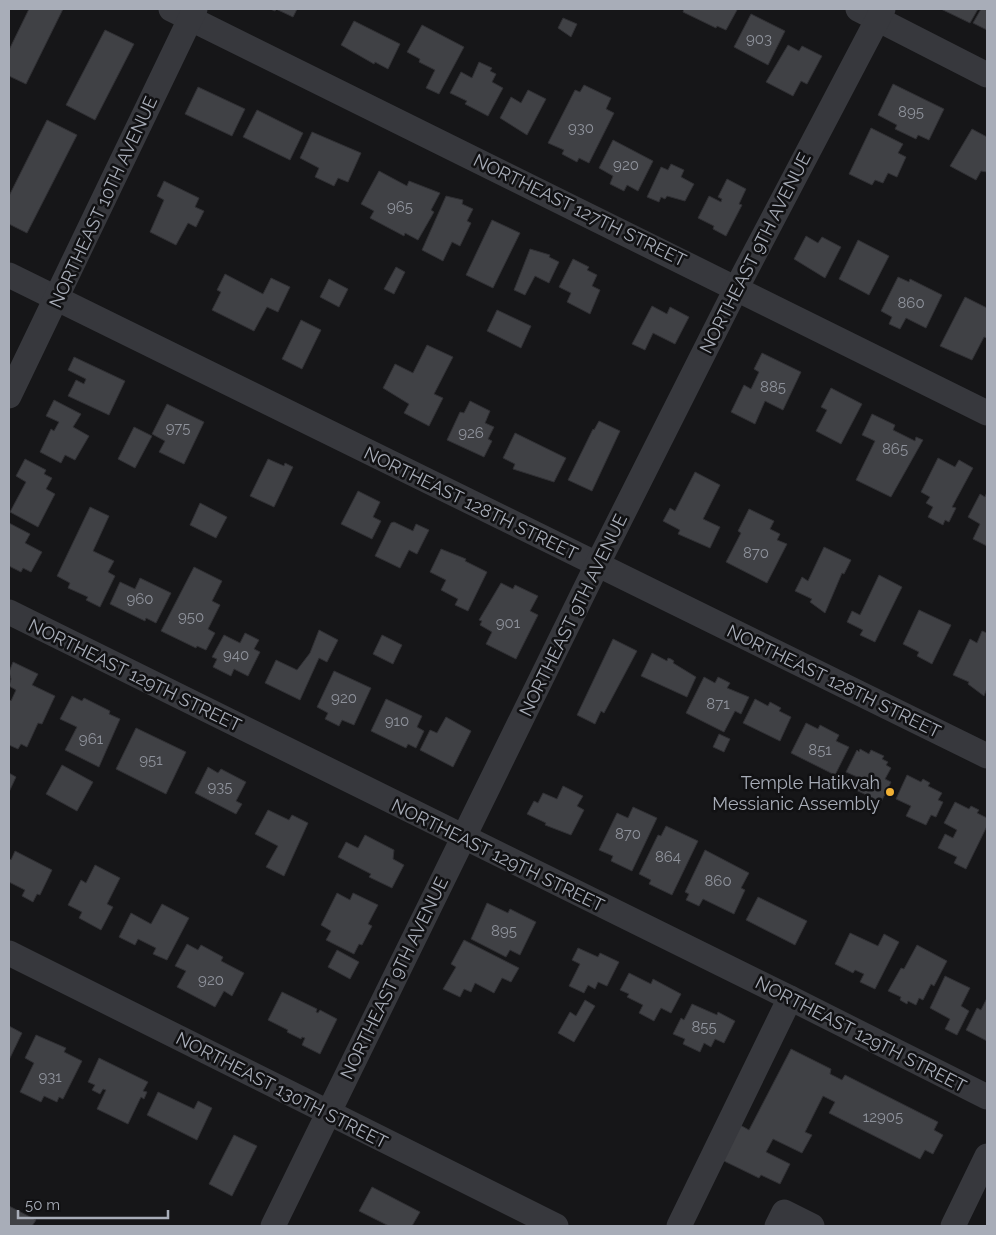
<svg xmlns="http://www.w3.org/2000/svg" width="996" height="1235" font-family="Raleway,sans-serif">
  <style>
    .building { fill: #404145; stroke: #303034 }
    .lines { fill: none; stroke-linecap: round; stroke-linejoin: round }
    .minor { stroke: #37383d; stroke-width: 25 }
    .poi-dot { fill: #f2b134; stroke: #111113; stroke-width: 2 }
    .labels { text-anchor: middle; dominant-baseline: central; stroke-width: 5; stroke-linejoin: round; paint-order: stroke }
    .number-label { font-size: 15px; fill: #8e929b }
    .street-label { font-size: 18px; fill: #a8adb8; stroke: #111113 }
    .poi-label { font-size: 18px; fill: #a8adb8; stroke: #111113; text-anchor: end }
  </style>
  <rect width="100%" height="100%" fill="#161618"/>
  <g class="building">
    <polygon points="29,9 63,9 26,84 9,76 9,50"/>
    <polygon points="270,9 297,9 293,17 276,9 275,11"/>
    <polygon points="684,9 735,9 737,10 726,30 717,26 716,28 683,12"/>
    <polygon points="941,9 978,9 970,23"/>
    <polygon points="981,9 987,9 987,30 973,23"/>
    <polygon points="751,14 785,31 768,65 734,47"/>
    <polygon points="563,18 577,24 571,37 558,28"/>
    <polygon points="354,21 400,44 388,69 375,62 374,64 341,45"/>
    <polygon points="422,25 464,47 439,94 426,88 435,70 419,62 420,59 407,52"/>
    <polygon points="105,30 134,44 95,120 66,105"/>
    <polygon points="788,45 799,51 802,46 822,56 807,84 801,81 793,96 766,82"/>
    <polygon points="479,62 492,68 490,71 496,74 492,82 503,88 488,116 465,104 467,101 450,93 461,72 472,78"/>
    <polygon points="893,84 944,109 929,140 918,135 916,139 895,129 897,125 878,115"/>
    <polygon points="584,85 611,98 606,109 614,113 589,163 579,158 577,162 562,154 564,150 548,143 575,90 580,92"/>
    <polygon points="198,87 245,109 232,136 185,114"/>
    <polygon points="528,90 546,99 527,135 500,118 511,97 521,103"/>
    <polygon points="257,110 303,133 290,160 243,137"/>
    <polygon points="47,120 77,135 27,233 9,224 9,196"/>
    <polygon points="871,128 903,144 898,153 906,157 897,177 888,173 883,183 875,180 872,185 849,174"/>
    <polygon points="972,129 987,137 987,172 981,171 976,180 950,166"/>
    <polygon points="312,132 361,153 348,182 338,178 334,186 315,177 319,168 300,158"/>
    <polygon points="613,140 653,161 638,191 627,185 624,191 610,184 613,176 599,168"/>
    <polygon points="671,164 684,170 681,177 694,184 685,201 667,196 665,199 661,197 659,202 647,197 661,167 668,170"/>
    <polygon points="379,171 407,186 409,181 440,193 431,210 434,212 418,240 405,233 404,236 370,218 374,211 361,204"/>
    <polygon points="727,179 746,189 739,204 742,205 726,236 713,229 714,226 698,218 709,196 721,202 722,199 718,197"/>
    <polygon points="164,181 199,198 195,207 204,211 196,227 188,223 176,245 150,232 164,200 157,196"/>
    <polygon points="446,196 463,200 462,204 473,209 467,221 471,223 460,246 452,242 443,261 422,250"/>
    <polygon points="492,220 520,233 493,288 466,275"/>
    <polygon points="806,236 818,243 822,237 841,247 825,278 794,259"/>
    <polygon points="858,240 889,256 869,295 839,279"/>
    <polygon points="530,249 550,255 549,257 559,262 549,283 535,276 525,295 514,290"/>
    <polygon points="573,259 589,267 587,270 597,275 592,286 600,290 590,314 567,302 571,293 559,287"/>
    <polygon points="396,267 405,272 394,294 384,289"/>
    <polygon points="225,274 263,294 271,278 290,287 278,312 267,307 254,331 212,310 221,292 217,290"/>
    <polygon points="898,277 909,282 910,279 942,295 926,328 906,318 900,329 889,324 892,317 881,311"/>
    <polygon points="329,279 348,289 339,307 320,297"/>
    <polygon points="965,297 987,308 987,338 984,337 972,360 940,346"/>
    <polygon points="652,306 667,314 670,307 689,317 675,344 653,333 645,350 632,344"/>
    <polygon points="497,310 531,326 521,348 487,331"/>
    <polygon points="301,320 321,330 302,369 282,359"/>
    <polygon points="427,345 453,357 434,394 443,398 429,426 404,413 409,404 383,388 395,364 413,373"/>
    <polygon points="762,353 801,372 783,410 765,401 755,424 731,412 744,385 751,389 759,372 754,369"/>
    <polygon points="74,357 125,381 109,415 68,396 76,380 84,384 86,379 68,370"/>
    <polygon points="831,388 862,404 841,444 816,431 827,410 821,407"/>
    <polygon points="54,400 81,414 73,427 89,436 75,460 65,455 61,463 40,452 51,429 54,431 59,422 46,416"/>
    <polygon points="470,401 490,411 485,423 494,427 488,439 492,441 484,457 447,440 460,412 464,413"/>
    <polygon points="167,404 204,422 184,464 159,452 165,441 152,434"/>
    <polygon points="872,414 895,425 893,430 915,441 916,437 923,440 891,497 856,480 875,441 862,435"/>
    <polygon points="599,421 620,431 592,491 568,480 593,429 594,430"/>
    <polygon points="134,427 152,436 135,468 118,459"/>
    <polygon points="515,433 566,458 554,482 513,469 515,464 503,458"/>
    <polygon points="938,458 955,467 959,460 973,468 952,507 956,508 949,522 945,520 943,525 928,517 933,507 926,503 930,497 921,492"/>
    <polygon points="25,459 46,470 44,474 52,478 46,489 55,494 38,527 10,512 26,482 16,476"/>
    <polygon points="268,459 284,466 285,463 293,467 274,507 250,496"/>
    <polygon points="695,472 720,485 703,519 720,527 710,548 678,534 680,530 663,521 670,508 675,511"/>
    <polygon points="358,491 380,502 373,517 381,521 372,539 341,524"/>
    <polygon points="987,492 987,546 973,539 980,524 968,517 980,494 985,497"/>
    <polygon points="200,503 227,517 216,538 190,525"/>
    <polygon points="90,507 109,516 93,551 114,561 108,572 115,576 100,607 86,600 88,597 68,588 70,583 57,576"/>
    <polygon points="749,509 774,521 770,529 780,534 777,540 787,544 767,583 726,562 741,533 738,531"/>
    <polygon points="394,522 413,531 416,524 429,530 417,554 409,550 400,568 375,556 391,523"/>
    <polygon points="9,523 30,534 25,543 42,552 31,572 23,568 21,572 9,566"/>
    <polygon points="824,547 851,560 844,574 842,573 825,613 810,602 812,599 795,591 802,577 808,581"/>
    <polygon points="441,549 466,559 465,561 487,572 468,611 455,605 458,599 441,590 446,580 430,572"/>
    <polygon points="194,567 222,581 212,601 220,605 208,629 215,633 206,650 197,646 196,648 161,631"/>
    <polygon points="879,575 902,587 875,642 860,635 863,630 847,622 852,611 860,615"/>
    <polygon points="140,578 171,593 156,623 146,618 145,621 110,604 120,582 135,589"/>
    <polygon points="501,583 513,589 515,585 538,596 530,611 538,615 516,659 486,644 492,632 480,625 482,621 479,620"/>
    <polygon points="919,610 951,625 932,664 917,656 919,652 903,644"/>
    <polygon points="319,630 338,640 327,662 319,658 300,700 265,683 276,660 297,670 310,653"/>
    <polygon points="982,631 987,633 987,688 984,696 968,684 969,682 953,675 970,639 977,643"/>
    <polygon points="245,633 259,640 254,649 260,652 248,676 234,669 231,676 213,667 217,659 212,657 224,635 240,643"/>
    <polygon points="382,635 402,645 393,664 373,654"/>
    <polygon points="613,639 637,651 604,713 601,711 595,724 577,715"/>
    <polygon points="652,653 667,661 668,658 671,659 674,661 673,663 696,677 687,697 641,676"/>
    <polygon points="13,662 38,674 32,685 55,696 42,724 38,723 27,747 21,744 18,749 9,745 9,699 11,701 16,690 9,686 11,679 9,672"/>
    <polygon points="334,671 371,688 354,725 342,720 339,726 325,719 328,713 317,707"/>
    <polygon points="704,677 715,683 718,677 730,683 727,688 749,697 741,714 735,711 724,732 686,713"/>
    <polygon points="72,696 82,701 84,698 110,711 109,714 120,719 99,767 65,750 77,727 60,719"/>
    <polygon points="386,699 422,716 417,727 424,731 416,748 408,744 406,748 371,731"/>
    <polygon points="755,699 768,706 770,702 781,708 779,711 791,717 780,741 743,723"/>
    <polygon points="446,717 471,731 453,767 420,750 430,730 437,733"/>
    <polygon points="806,723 818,729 820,725 839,735 836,741 849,747 835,775 791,753"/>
    <polygon points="136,728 186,752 166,794 116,769"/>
    <polygon points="719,734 730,739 724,752 713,747"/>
    <polygon points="860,749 869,754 871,750 884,756 882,759 888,762 886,765 891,768 885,779 891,782 881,802 856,790 862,779 846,772 857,750 859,752"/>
    <polygon points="62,765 93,782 77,811 46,794"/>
    <polygon points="208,767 218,773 221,769 246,782 236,801 242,804 236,814 195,793"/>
    <polygon points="9,773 16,777 9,792"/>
    <polygon points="907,775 921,782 923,779 930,783 928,786 942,793 938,800 943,802 936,817 931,815 926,825 906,816 911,806 896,799"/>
    <polygon points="563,786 583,796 577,806 584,810 571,835 545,825 546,823 527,814 534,801 538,803 543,793 557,799"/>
    <polygon points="955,802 969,809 971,806 979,810 977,813 987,818 987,826 966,869 954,863 957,857 938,848 945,834 953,838 957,830 944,823"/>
    <polygon points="633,807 657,818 632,871 611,861 613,856 599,850 617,813 628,818"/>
    <polygon points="268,810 289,820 292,815 308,823 284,876 266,867 278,846 255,834"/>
    <polygon points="666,826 698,841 672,895 649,884 651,880 639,874 658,835 661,836"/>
    <polygon points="365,835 394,850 393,859 404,865 392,888 369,877 371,874 338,857 346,842 358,848"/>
    <polygon points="705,850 749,873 741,888 745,890 734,914 703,899 699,906 686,900 689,894 685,892"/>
    <polygon points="15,851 52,870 40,895 37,894 33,902 22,896 25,890 9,882 9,858 11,860"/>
    <polygon points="95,865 120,878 107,904 113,907 101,930 79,918 82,912 68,905 81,880 86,883"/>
    <polygon points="337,893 350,900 353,893 378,905 368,924 372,926 362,945 359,944 354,954 326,940 331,931 321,925"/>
    <polygon points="758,897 807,921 795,945 746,920"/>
    <polygon points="487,903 508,913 510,909 536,922 520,955 510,950 506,957 471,939"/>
    <polygon points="162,904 189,918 167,960 153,954 156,948 138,939 135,945 119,937 131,913 151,924"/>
    <polygon points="850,933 878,946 884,934 899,942 875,989 860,982 864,974 855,970 853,973 835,964"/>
    <polygon points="464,940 519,968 511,982 502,978 494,993 475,983 471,992 464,989 460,997 443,989 456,967 451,964"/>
    <polygon points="187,944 198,950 201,945 223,957 221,961 244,973 232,996 224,991 215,1007 177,987 186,971 175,966"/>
    <polygon points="917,945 947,961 934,986 931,984 923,1000 919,998 916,1005 908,1001 907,1004 900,1000 901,997 888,991 901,968 904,969"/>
    <polygon points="578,948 598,957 600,953 619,962 607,986 598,982 595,989 588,985 584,993 569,986 580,964 572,960"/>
    <polygon points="337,950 359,962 350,979 328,967"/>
    <polygon points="629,973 651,984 653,979 681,994 671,1013 661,1008 654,1021 639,1013 643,1005 627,997 629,994 620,990"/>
    <polygon points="945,976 970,988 961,1006 969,1011 957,1035 945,1029 950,1019 930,1008"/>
    <polygon points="282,992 317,1009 316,1012 318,1013 320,1010 337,1019 320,1054 302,1045 305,1038 302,1037 301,1039 287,1032 288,1030 268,1020"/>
    <polygon points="987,998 987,1041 966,1030 977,1008 981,1010"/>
    <polygon points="585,1000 595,1006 574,1042 558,1033 570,1012 576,1016"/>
    <polygon points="692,1004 717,1015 718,1012 735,1021 724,1043 715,1039 711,1047 704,1043 700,1052 683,1044 685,1039 673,1034 681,1018 684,1020"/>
    <polygon points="9,1026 22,1033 9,1060"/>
    <polygon points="36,1035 66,1048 64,1052 82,1061 63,1099 59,1097 57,1102 44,1096 41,1102 20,1092 34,1063 25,1058"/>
    <polygon points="791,1049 831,1069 830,1074 842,1080 845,1075 938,1122 934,1130 943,1135 933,1154 925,1150 920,1159 829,1113 835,1102 823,1096 805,1132 812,1135 802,1153 773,1139 766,1152 790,1164 780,1184 761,1175 759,1178 722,1160 740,1125 749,1130"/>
    <polygon points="99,1058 148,1082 143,1091 147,1092 144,1099 141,1097 128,1124 97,1109 106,1090 103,1089 100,1094 92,1090 95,1085 88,1082"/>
    <polygon points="158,1092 194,1109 198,1101 212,1108 197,1140 147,1115"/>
    <polygon points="234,1135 257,1146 232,1196 209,1184"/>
    <polygon points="372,1187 420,1212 412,1226 389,1226 359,1211"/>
    <polygon points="9,1206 36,1220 32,1226 9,1226"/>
  </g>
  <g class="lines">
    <g class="minor">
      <polyline points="171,9 987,413"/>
      <polyline points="858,9 987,75"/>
      <polyline points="9,275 987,756"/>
      <polyline points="9,396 195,9"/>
      <polyline points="9,612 790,998 987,1097"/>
      <polyline points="9,953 556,1226"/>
      <polyline points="273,1226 597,565 737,287 883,9"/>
      <polyline points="679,1226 790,998"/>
      <polyline points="777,1226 784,1212 812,1226"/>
      <polyline points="953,1226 987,1156"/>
    </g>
  </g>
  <circle class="poi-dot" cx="890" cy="792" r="5"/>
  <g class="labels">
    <g class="number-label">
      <text x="759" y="39">903</text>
      <text x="911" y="112">895</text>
      <text x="581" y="128">930</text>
      <text x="626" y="165">920</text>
      <text x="400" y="207">965</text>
      <text x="911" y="303">860</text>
      <text x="773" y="387">885</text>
      <text x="178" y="428">975</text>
      <text x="471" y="433">926</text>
      <text x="895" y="449">865</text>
      <text x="756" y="553">870</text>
      <text x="140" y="599">960</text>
      <text x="191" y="617">950</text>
      <text x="508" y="623">901</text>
      <text x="236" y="655">940</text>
      <text x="344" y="698">920</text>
      <text x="718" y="704">871</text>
      <text x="397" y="721">910</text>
      <text x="91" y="739">961</text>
      <text x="820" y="750">851</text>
      <text x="151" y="760">951</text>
      <text x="220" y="787">935</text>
      <text x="628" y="834">870</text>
      <text x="668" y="857">864</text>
      <text x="718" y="881">860</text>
      <text x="504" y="931">895</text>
      <text x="211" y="980">920</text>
      <text x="704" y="1027">855</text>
      <text x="50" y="1077">931</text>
      <text x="883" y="1117">12905</text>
    </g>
    <g class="street-label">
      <text transform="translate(103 202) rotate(-65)">NORTHEAST 10TH AVENUE</text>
      <text transform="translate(580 210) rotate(26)">NORTHEAST 127TH STREET</text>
      <text transform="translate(755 253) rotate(-63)">NORTHEAST 9TH AVENUE</text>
      <text transform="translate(471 503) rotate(26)">NORTHEAST 128TH STREET</text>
      <text transform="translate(573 615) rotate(-64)">NORTHEAST 9TH AVENUE</text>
      <text transform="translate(135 675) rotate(26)">NORTHEAST 129TH STREET</text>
      <text transform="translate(834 681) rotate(26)">NORTHEAST 128TH STREET</text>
      <text transform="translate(498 855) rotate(26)">NORTHEAST 129TH STREET</text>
      <text transform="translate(394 978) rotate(-64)">NORTHEAST 9TH AVENUE</text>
      <text transform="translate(861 1034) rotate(27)">NORTHEAST 129TH STREET</text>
      <text transform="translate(282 1090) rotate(27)">NORTHEAST 130TH STREET</text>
    </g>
    <g class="poi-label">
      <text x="880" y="782">Temple Hatikvah<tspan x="880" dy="21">Messianic Assembly</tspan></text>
    </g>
  </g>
  <rect width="996" height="1235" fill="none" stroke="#a8adb8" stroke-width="20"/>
  <path d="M18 1210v8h150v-8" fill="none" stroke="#a8adb8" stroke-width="2.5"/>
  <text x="25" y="1210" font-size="15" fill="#a8adb8" stroke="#111113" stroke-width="4" paint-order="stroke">50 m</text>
</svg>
